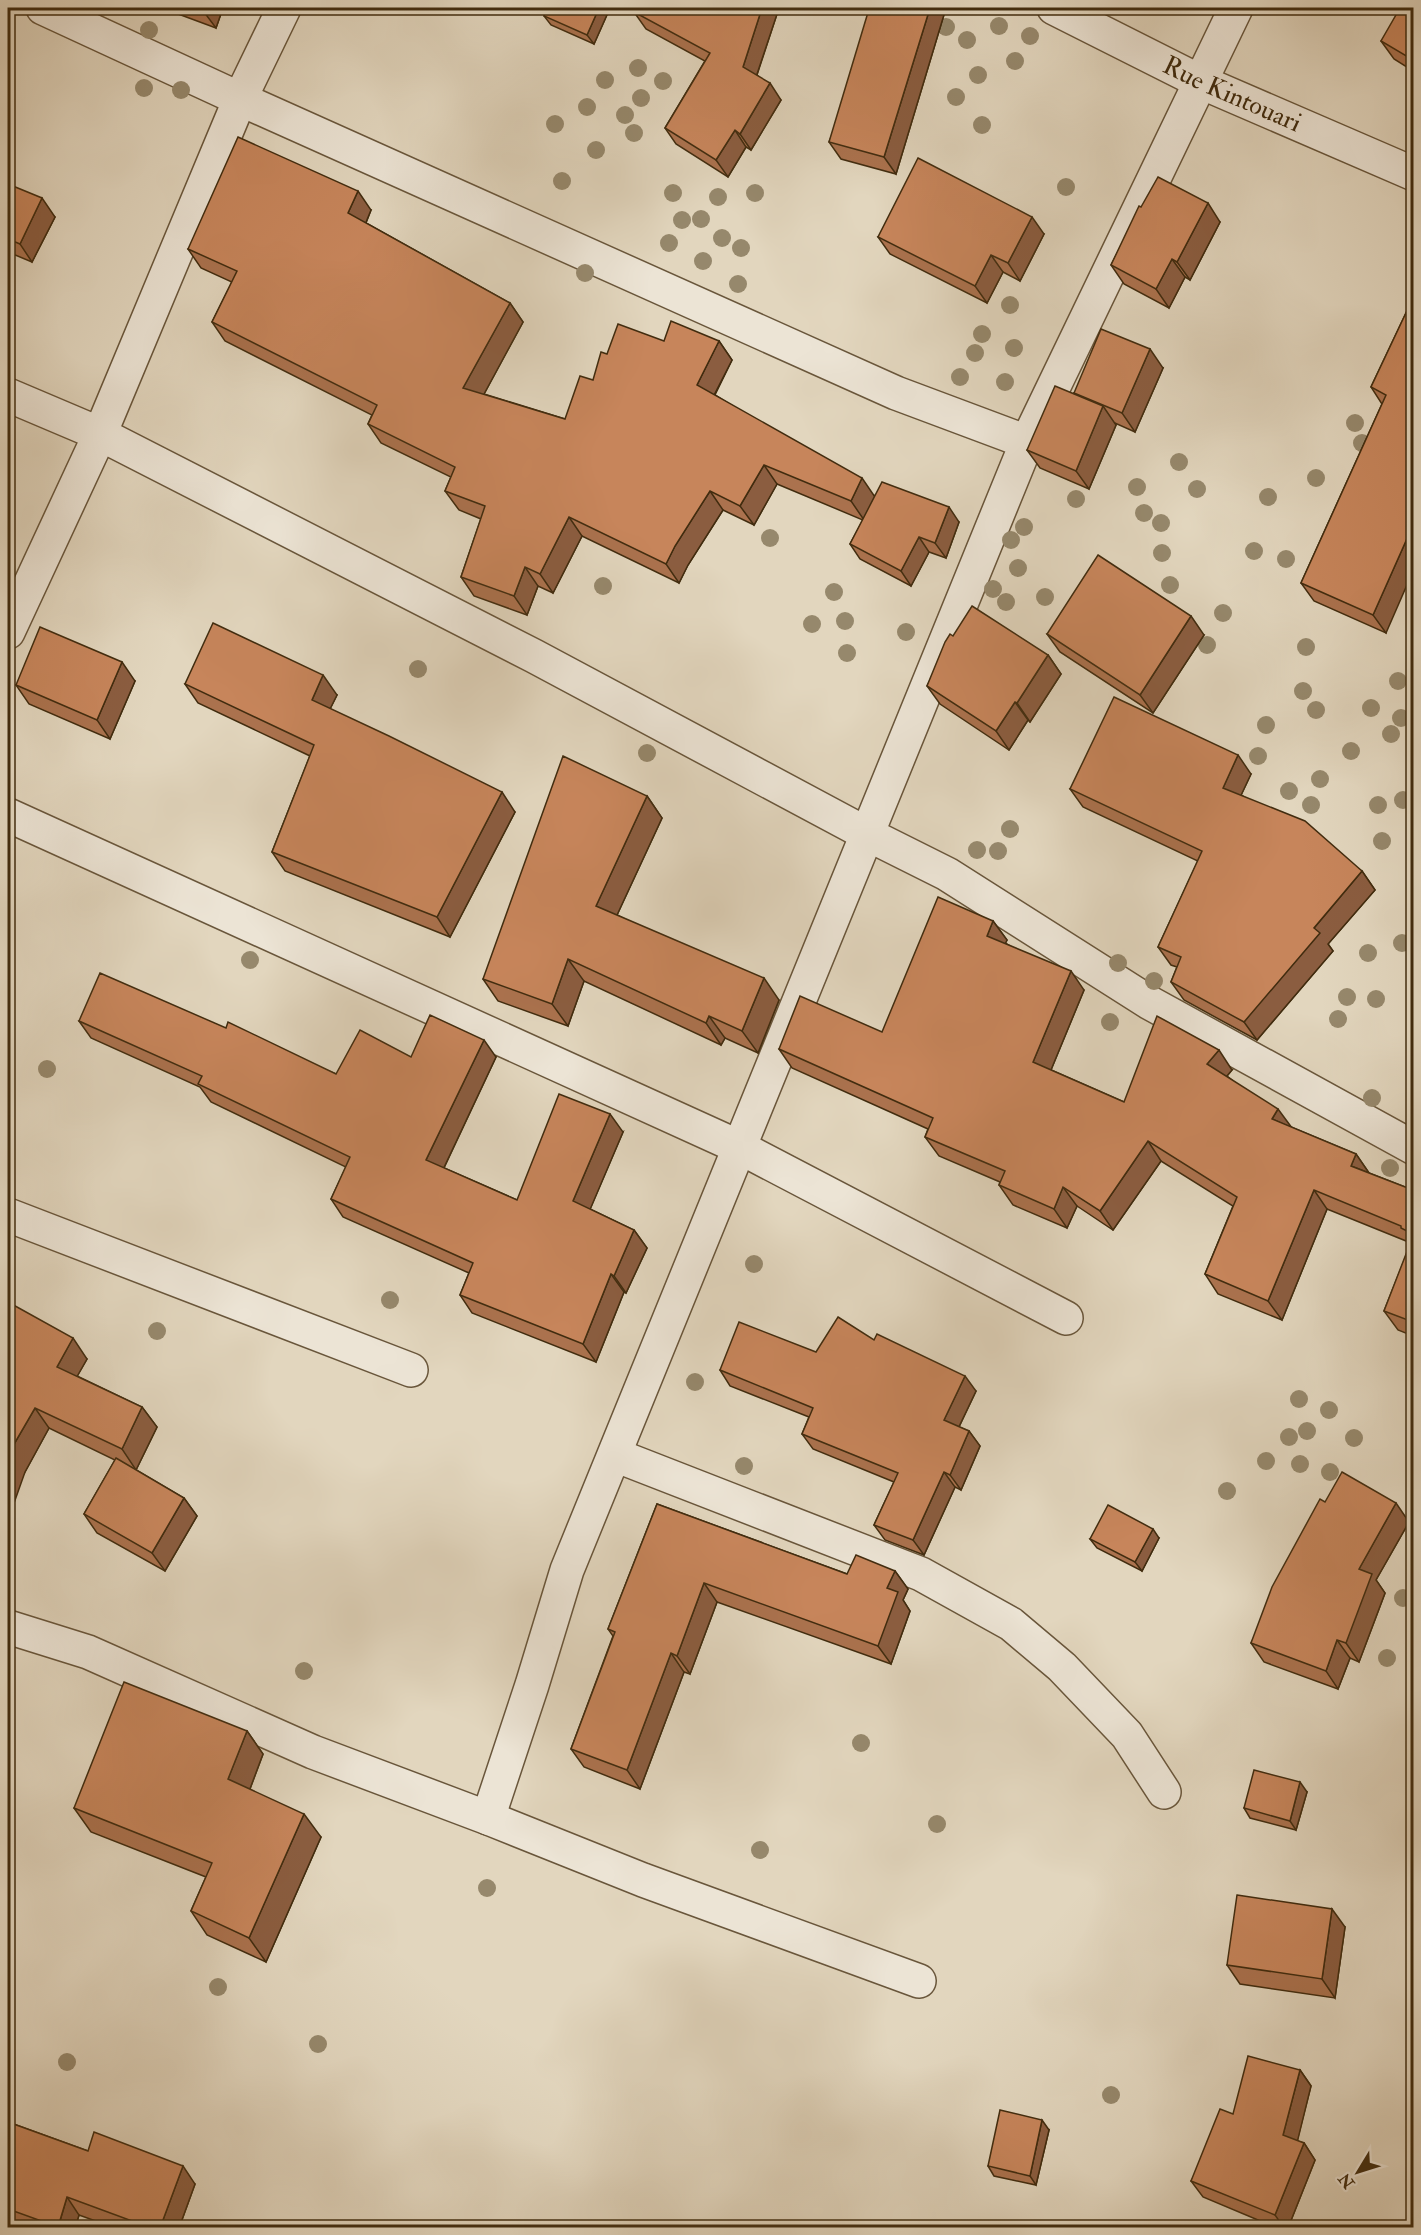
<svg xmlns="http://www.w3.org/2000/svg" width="1421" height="2235" font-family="'IM FELL Double Pica',serif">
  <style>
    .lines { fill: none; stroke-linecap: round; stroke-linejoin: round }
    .minor-casing { stroke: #69563b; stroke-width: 36 }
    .minor { stroke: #ece4d5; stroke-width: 33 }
    .tree { fill: #96886c }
    .wall { fill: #ab724e; stroke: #412c0f; stroke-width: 1.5 }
    .shaded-wall { fill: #8b5d40; stroke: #412c0f; stroke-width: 1.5 }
    .building { fill: #c7855b; stroke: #412c0f; stroke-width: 1.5 }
    .labels { text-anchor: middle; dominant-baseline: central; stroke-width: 4.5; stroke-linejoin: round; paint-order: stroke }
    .street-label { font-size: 26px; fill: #412c0f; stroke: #ece4d5 }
  </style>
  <rect width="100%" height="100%" fill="#e2d6be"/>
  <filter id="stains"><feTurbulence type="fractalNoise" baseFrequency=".00333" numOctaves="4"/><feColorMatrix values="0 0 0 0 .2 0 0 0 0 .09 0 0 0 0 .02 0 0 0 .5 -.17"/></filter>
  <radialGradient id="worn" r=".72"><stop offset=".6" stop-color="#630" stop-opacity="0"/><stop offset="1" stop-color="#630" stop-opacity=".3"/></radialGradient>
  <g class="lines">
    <g class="minor-casing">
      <g id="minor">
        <polyline points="43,8 240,99 896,393 1027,442"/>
        <path id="s1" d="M1054 8 1201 82 1414 174"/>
        <polyline points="8,395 100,434 534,656 867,834 947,874 1150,1003 1414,1148"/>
        <polyline points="8,632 100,434 240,99 284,8"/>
        <polyline points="8,815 739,1147 1066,1318"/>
        <polyline points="8,1215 411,1370"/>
        <polyline points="615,1455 921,1574 1011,1624 1062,1667 1127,1735 1164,1792"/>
        <polyline points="8,1627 88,1652 313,1752 488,1818 643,1880 919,1981"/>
        <polyline points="488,1818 532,1685 567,1570 1027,442 1236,8"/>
      </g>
    </g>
    <use href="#minor" class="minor"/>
  </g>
  <g class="tree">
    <circle cx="999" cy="26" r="9"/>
    <circle cx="946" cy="27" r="9"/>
    <circle cx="149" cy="30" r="9"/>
    <circle cx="1030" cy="36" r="9"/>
    <circle cx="967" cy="40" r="9"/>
    <circle cx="1015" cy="61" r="9"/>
    <circle cx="638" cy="68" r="9"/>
    <circle cx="978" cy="75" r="9"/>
    <circle cx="605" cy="80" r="9"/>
    <circle cx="663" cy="81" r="9"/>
    <circle cx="144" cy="88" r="9"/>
    <circle cx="181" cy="90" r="9"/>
    <circle cx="956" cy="97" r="9"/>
    <circle cx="641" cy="98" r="9"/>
    <circle cx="587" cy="107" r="9"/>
    <circle cx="625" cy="115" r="9"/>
    <circle cx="555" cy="124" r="9"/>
    <circle cx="982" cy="125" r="9"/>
    <circle cx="634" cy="133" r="9"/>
    <circle cx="596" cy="150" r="9"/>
    <circle cx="562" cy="181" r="9"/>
    <circle cx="1066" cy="187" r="9"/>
    <circle cx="673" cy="193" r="9"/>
    <circle cx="755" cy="193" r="9"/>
    <circle cx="718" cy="197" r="9"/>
    <circle cx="701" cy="219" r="9"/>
    <circle cx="682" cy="220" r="9"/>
    <circle cx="722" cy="238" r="9"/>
    <circle cx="669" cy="243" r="9"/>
    <circle cx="741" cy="248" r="9"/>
    <circle cx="703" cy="261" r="9"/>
    <circle cx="585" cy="273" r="9"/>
    <circle cx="738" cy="284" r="9"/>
    <circle cx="1010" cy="305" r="9"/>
    <circle cx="982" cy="334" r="9"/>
    <circle cx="1014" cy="348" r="9"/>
    <circle cx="975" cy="353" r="9"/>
    <circle cx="960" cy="377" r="9"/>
    <circle cx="1005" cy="382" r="9"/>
    <circle cx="1355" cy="423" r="9"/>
    <circle cx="1362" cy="443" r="9"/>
    <circle cx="1179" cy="462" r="9"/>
    <circle cx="1316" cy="478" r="9"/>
    <circle cx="1137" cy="487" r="9"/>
    <circle cx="1197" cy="489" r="9"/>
    <circle cx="1268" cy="497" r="9"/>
    <circle cx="1076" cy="499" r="9"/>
    <circle cx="1144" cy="513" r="9"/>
    <circle cx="1161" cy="523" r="9"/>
    <circle cx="1024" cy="527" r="9"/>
    <circle cx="770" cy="538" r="9"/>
    <circle cx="1011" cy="540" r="9"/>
    <circle cx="1254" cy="551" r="9"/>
    <circle cx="1162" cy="553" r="9"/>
    <circle cx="1286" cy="559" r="9"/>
    <circle cx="1018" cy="568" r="9"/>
    <circle cx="1170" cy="585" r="9"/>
    <circle cx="603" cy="586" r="9"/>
    <circle cx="993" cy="589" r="9"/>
    <circle cx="834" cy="592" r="9"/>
    <circle cx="1045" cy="597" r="9"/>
    <circle cx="1006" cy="602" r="9"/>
    <circle cx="1223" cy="613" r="9"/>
    <circle cx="845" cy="621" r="9"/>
    <circle cx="812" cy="624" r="9"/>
    <circle cx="906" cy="632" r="9"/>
    <circle cx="1207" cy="645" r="9"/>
    <circle cx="1306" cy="647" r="9"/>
    <circle cx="847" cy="653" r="9"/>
    <circle cx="418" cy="669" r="9"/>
    <circle cx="1398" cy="681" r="9"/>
    <circle cx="1303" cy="691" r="9"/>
    <circle cx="1371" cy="708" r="9"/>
    <circle cx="1316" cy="710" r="9"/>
    <circle cx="1401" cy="718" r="9"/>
    <circle cx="1266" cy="725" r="9"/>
    <circle cx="1391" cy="734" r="9"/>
    <circle cx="1351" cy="751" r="9"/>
    <circle cx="647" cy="753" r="9"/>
    <circle cx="1258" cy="756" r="9"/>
    <circle cx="1320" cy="779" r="9"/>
    <circle cx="1289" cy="791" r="9"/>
    <circle cx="1403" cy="800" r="9"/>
    <circle cx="1311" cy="805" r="9"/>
    <circle cx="1378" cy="805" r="9"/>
    <circle cx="1010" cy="829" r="9"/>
    <circle cx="1382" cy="841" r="9"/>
    <circle cx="977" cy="850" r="9"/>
    <circle cx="998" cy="851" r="9"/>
    <circle cx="1402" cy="943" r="9"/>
    <circle cx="1368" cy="953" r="9"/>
    <circle cx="250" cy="960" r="9"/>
    <circle cx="1118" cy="963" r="9"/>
    <circle cx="1154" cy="981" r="9"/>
    <circle cx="1347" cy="997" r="9"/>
    <circle cx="1376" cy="999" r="9"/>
    <circle cx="1338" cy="1019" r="9"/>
    <circle cx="1110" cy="1022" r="9"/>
    <circle cx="47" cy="1069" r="9"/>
    <circle cx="1372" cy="1098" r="9"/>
    <circle cx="1390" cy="1168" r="9"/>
    <circle cx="754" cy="1264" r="9"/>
    <circle cx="390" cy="1300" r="9"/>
    <circle cx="157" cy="1331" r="9"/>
    <circle cx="695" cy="1382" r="9"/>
    <circle cx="1299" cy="1399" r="9"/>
    <circle cx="1329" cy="1410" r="9"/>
    <circle cx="1307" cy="1431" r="9"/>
    <circle cx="1289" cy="1437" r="9"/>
    <circle cx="1354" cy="1438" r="9"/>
    <circle cx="1266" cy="1461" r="9"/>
    <circle cx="1300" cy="1464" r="9"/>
    <circle cx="744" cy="1466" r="9"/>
    <circle cx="1330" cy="1472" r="9"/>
    <circle cx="1227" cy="1491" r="9"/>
    <circle cx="1403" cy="1598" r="9"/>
    <circle cx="1387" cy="1658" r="9"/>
    <circle cx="304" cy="1671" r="9"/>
    <circle cx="861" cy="1743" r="9"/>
    <circle cx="937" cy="1824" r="9"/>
    <circle cx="760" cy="1850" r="9"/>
    <circle cx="487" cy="1888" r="9"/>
    <circle cx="218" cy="1987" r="9"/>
    <circle cx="318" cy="2044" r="9"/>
    <circle cx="67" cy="2062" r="9"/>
    <circle cx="1111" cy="2095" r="9"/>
  </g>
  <g class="wall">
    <polygon points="162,8 223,8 216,28"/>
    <polygon points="548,8 610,8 594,44 551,25 544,16"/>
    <polygon points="637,8 779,8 757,75 781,100 751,150 746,147 728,177 676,144 665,128 705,61 646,29 634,12"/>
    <polygon points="946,8 896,174 841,159 829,142 884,13"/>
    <polygon points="1413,8 1413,71 1394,59 1381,41"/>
    <polygon points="8,184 55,217 32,262 8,252"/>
    <polygon points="1141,207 1220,222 1190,280 1185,277 1169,308 1124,284 1111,265"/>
    <polygon points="371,210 366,223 510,303 523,322 484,394 565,419 593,380 607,354 664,341 719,341 732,360 715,395 875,496 959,522 946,558 929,552 911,586 860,559 850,544 863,520 777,484 754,525 723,510 688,565 679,583 582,536 553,593 538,586 527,615 474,596 461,577 481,519 459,510 445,491 451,477 381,443 368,424 372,415 225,341 212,322 232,282 201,268 188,249"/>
    <polygon points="1044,234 1020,281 1003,272 987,303 890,254 878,237"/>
    <polygon points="1413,298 1386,633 1314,601 1301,583 1382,404 1371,387"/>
    <polygon points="1163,368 1135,432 1115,423 1116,425 1089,489 1040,468 1027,450 1075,394 1074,393"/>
    <polygon points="1047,634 1204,635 1153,713 1060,652"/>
    <polygon points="953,636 1048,655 1061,674 1030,722 1028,720 1009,750 940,704 927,686"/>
    <polygon points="135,681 110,739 29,704 16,685"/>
    <polygon points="185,684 337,695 330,709 515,812 450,937 285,871 272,852 310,756 198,703"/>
    <polygon points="1251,774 1241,795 1362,871 1375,890 1328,944 1333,951 1257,1040 1184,1000 1171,982 1177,967 1171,965 1158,947 1198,861 1083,807 1070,789"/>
    <polygon points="647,796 662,818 617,915 779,1000 758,1053 725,1038 721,1045 584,981 568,1026 498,1001 483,979"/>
    <polygon points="993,921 1007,940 1005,943 1084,990 1051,1070 1124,1102 1232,1070 1227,1076 1291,1127 1356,1154 1369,1173 1413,1190 1413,1336 1398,1330 1384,1311 1411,1243 1327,1209 1282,1320 1218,1294 1205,1274 1233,1206 1161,1161 1113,1230 1077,1206 1067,1228 1013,1205 999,1185 1000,1182 939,1156 925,1137 928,1129 792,1068 779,1049 882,1032"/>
    <polygon points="79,1021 226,1028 336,1074 411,1057 496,1057 444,1168 517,1200 623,1132 590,1209 634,1230 647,1248 626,1293 624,1292 596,1362 472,1313 460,1295 469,1273 343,1217 331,1199 346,1167 211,1102 200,1087 91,1038"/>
    <polygon points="8,1302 87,1359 77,1376 142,1407 157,1427 136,1470 184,1498 197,1516 165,1571 97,1533 84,1514 115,1460 49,1428 25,1472"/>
    <polygon points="874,1340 976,1391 959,1427 969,1431 980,1446 961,1490 955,1487 924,1555 885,1540 874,1525 894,1482 813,1449 802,1434 809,1417 730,1386 720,1370 816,1352"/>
    <polygon points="1325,1502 1409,1522 1376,1580 1385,1593 1359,1662 1350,1658 1338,1689 1264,1662 1251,1643"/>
    <polygon points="657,1504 847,1574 895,1571 908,1589 903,1600 910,1611 891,1664 717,1602 690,1674 684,1672 640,1789 584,1767 571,1749 613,1636 608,1629"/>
    <polygon points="1159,1538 1142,1571 1097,1548 1090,1539"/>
    <polygon points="247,1731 263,1754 250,1789 321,1837 266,1962 207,1935 191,1911 206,1877 91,1832 74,1808"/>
    <polygon points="1307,1792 1296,1830 1250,1818 1244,1808"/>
    <polygon points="1345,1927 1335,1998 1240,1984 1227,1965"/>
    <polygon points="1300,2070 1311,2086 1297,2141 1304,2143 1315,2160 1288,2228 1277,2228 1203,2197 1191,2181 1233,2114"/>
    <polygon points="8,2122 88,2151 195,2184 179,2228 115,2228 79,2215 75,2228 24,2228 8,2222"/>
    <polygon points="1049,2130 1036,2185 994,2176 988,2166"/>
  </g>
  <g class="shaded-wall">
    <polygon points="201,8 223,8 216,28"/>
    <polygon points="599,8 610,8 594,44 587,35"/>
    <polygon points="762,8 779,8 754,83 743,67"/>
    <polygon points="930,8 946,8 896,174 884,157"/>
    <polygon points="770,83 781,100 751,150 740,134"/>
    <polygon points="735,130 746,147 728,177 716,160"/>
    <polygon points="358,191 371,210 362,232 348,213"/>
    <polygon points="42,198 55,217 32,262 20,244"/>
    <polygon points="1208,203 1220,222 1190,280 1177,262"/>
    <polygon points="1032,217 1044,234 1020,281 1008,263"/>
    <polygon points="991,255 1003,272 987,303 975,286"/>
    <polygon points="1172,259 1185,277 1169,308 1156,289"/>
    <polygon points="510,303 523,322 477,407 463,388"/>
    <polygon points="719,341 732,360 710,403 697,385"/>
    <polygon points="1150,349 1163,368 1135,432 1122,413"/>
    <polygon points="1103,406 1116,425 1089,489 1076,471"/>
    <polygon points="764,465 777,484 754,525 740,506"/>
    <polygon points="862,478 875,497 864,520 851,501"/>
    <polygon points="710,491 723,510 688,565 679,583 666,564 675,546"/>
    <polygon points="949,507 959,522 946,558 935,543"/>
    <polygon points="569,517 582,536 553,593 540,574"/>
    <polygon points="1413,525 1413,571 1386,633 1373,615"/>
    <polygon points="919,537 929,552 911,586 901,571"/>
    <polygon points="525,567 538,586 527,615 514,596"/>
    <polygon points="1191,616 1204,635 1153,713 1140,695"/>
    <polygon points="1048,655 1061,674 1030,722 1017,703"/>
    <polygon points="122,662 135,681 110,739 97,720"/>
    <polygon points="323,675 337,695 325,719 312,700"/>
    <polygon points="1015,702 1028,720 1009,750 996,731"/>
    <polygon points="1238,755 1251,774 1236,806 1223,788"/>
    <polygon points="502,792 515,812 450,937 437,917"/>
    <polygon points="647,796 662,818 611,928 596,906"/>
    <polygon points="1362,871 1375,890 1328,944 1333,951 1257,1040 1244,1022 1314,928"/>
    <polygon points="993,921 1007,940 1000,955 987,936"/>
    <polygon points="568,959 584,981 568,1026 552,1004"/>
    <polygon points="1071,971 1084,990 1046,1082 1033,1062"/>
    <polygon points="764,978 779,1000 758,1053 742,1031"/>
    <polygon points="709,1016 725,1038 721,1045 706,1023"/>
    <polygon points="484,1040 496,1057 439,1178 426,1160"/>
    <polygon points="1219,1050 1232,1070 1221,1083 1207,1064"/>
    <polygon points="1278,1109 1292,1128 1272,1119"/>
    <polygon points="610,1114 623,1132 586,1219 573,1201"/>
    <polygon points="1148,1141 1161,1161 1113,1230 1100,1211"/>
    <polygon points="1356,1154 1369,1173 1351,1166"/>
    <polygon points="1063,1187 1077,1206 1067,1228 1054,1209"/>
    <polygon points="1314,1190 1327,1209 1282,1320 1268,1301"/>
    <polygon points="634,1230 647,1248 626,1293 614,1276"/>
    <polygon points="611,1274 624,1292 596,1362 583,1344"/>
    <polygon points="73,1338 87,1359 71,1387 57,1367"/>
    <polygon points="965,1376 976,1391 955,1435 944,1420"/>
    <polygon points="142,1407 157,1427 136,1470 122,1449"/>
    <polygon points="35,1408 49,1428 25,1472 8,1520 8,1460 10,1451"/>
    <polygon points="969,1431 980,1446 961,1490 950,1475"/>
    <polygon points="944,1472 955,1487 924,1555 913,1540"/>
    <polygon points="184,1498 197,1516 165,1571 152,1553"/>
    <polygon points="1396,1503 1409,1522 1376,1580 1385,1593 1359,1662 1346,1643 1359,1569"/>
    <polygon points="1153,1529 1159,1538 1142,1571 1135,1562"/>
    <polygon points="895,1571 908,1589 903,1600 910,1611 891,1664 878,1646 887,1588"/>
    <polygon points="704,1583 717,1602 690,1674 677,1656"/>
    <polygon points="1337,1640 1350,1658 1338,1689 1326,1671"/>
    <polygon points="671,1653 684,1672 640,1789 627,1770"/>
    <polygon points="247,1731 263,1754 245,1802 228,1779"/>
    <polygon points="1300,1782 1307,1792 1296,1830 1290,1821"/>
    <polygon points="304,1814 321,1837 266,1962 249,1938"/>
    <polygon points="1332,1909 1345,1927 1335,1998 1322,1979"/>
    <polygon points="1300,2070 1311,2086 1295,2151 1283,2135"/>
    <polygon points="1042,2120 1049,2130 1036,2185 1030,2176"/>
    <polygon points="1304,2143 1315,2160 1288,2228 1284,2228 1275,2215"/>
    <polygon points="183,2166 195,2184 179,2228 160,2228"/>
    <polygon points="67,2197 79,2215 75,2228 58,2228"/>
  </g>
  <g class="building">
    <polygon points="548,8 599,8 587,35 544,16"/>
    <polygon points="637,8 762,8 743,67 770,83 740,134 735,130 716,160 665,128 710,53 634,12"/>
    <polygon points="886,8 930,8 884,157 829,142 869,9 884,13"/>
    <polygon points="1400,8 1413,8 1413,60 1381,41"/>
    <polygon points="238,137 358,191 348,213 510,303 463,388 565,419 580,376 593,380 601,352 607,354 618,324 664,341 671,321 719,341 697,385 862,478 851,501 764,465 740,506 710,491 675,546 666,564 569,517 540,574 525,567 514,596 461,577 485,506 445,491 455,467 368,424 377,405 212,322 237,271 188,249"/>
    <polygon points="918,158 1032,217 1008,263 991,255 975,286 878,237"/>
    <polygon points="1158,177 1208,203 1177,262 1172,259 1156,289 1111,265 1139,206 1141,207"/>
    <polygon points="8,184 42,198 20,244 8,239"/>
    <polygon points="1413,298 1413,525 1373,615 1301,583 1386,395 1371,387"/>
    <polygon points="1101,329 1150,349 1122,413 1074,393"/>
    <polygon points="1055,386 1103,406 1076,471 1027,450"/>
    <polygon points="882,482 949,507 935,543 919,537 901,571 850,544"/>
    <polygon points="1098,555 1191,616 1140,695 1047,634"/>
    <polygon points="972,606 1048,655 1017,703 1015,702 996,731 927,686 945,642 950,634 953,636"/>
    <polygon points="213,623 323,675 312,700 389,736 502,792 437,917 272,852 314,745 185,684"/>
    <polygon points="40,627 122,662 97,720 16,685"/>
    <polygon points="1114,697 1238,755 1223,788 1305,821 1362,871 1314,928 1320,933 1244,1022 1171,982 1181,957 1158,947 1202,851 1070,789"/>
    <polygon points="563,756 647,796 596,906 764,978 742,1031 709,1016 706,1023 568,959 552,1004 483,979"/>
    <polygon points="938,897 993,921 987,936 1071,971 1033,1062 1124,1102 1157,1016 1219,1050 1207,1064 1278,1109 1272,1119 1356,1154 1351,1166 1413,1190 1413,1234 1401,1228 1401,1226 1314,1190 1268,1301 1205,1274 1237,1197 1148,1141 1100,1211 1063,1187 1054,1209 999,1185 1005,1171 925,1137 933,1118 779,1049 800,996 882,1032"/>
    <polygon points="100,973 226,1028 228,1022 336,1074 360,1030 411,1057 430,1015 484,1040 426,1160 517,1200 559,1094 610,1114 573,1201 634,1230 614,1276 611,1274 583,1344 460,1295 473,1263 331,1199 350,1157 198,1084 202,1076 79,1021"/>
    <polygon points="1413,1081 1413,1092 1409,1090"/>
    <polygon points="1413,1236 1413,1322 1384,1311"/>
    <polygon points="8,1302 73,1338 57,1367 142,1407 122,1449 35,1408 10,1451 8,1460"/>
    <polygon points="838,1317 874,1340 877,1334 965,1376 944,1420 969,1431 950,1475 944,1472 913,1540 874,1525 898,1473 802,1434 813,1408 720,1370 739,1322 816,1352"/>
    <polygon points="116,1458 184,1498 152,1553 84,1514"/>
    <polygon points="1342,1472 1396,1503 1359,1569 1372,1574 1346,1643 1337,1640 1326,1671 1251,1643 1272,1587 1320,1499 1325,1502"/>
    <polygon points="657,1504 847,1574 856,1555 895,1571 887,1588 898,1592 878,1646 704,1583 677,1656 671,1653 627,1770 571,1749 615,1632 608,1629"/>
    <polygon points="1108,1505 1153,1529 1135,1562 1090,1539"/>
    <polygon points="124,1682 247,1731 228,1779 304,1814 249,1938 191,1911 212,1863 74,1808"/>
    <polygon points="1254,1770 1300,1782 1290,1821 1244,1808"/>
    <polygon points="1237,1895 1332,1909 1322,1979 1227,1965"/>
    <polygon points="1248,2056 1300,2070 1283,2135 1304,2143 1275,2215 1191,2181 1220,2109 1233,2114"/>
    <polygon points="1000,2110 1042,2120 1030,2176 988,2166"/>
    <polygon points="8,2122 88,2151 94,2132 183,2166 160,2228 151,2228 67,2197 58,2227 8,2209"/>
  </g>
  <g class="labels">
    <g class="street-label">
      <text stroke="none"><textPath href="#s1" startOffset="198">Rue Kintouari</textPath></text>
    </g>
  </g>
  <rect width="1421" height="2235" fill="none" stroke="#e2d6be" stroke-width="30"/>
  <rect x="9" y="9" width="1403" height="2217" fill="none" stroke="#412c0f" stroke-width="3"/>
  <rect x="15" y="15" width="1391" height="2205" fill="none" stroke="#412c0f" stroke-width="1.5"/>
  <g transform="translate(1358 2172) rotate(232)" stroke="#ece4d5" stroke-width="4.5" paint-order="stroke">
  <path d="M0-4.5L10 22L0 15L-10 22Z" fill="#412c0f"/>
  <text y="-9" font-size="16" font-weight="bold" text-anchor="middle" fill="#412c0f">N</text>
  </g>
  <rect width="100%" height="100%" filter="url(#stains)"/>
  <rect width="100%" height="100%" fill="url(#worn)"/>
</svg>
